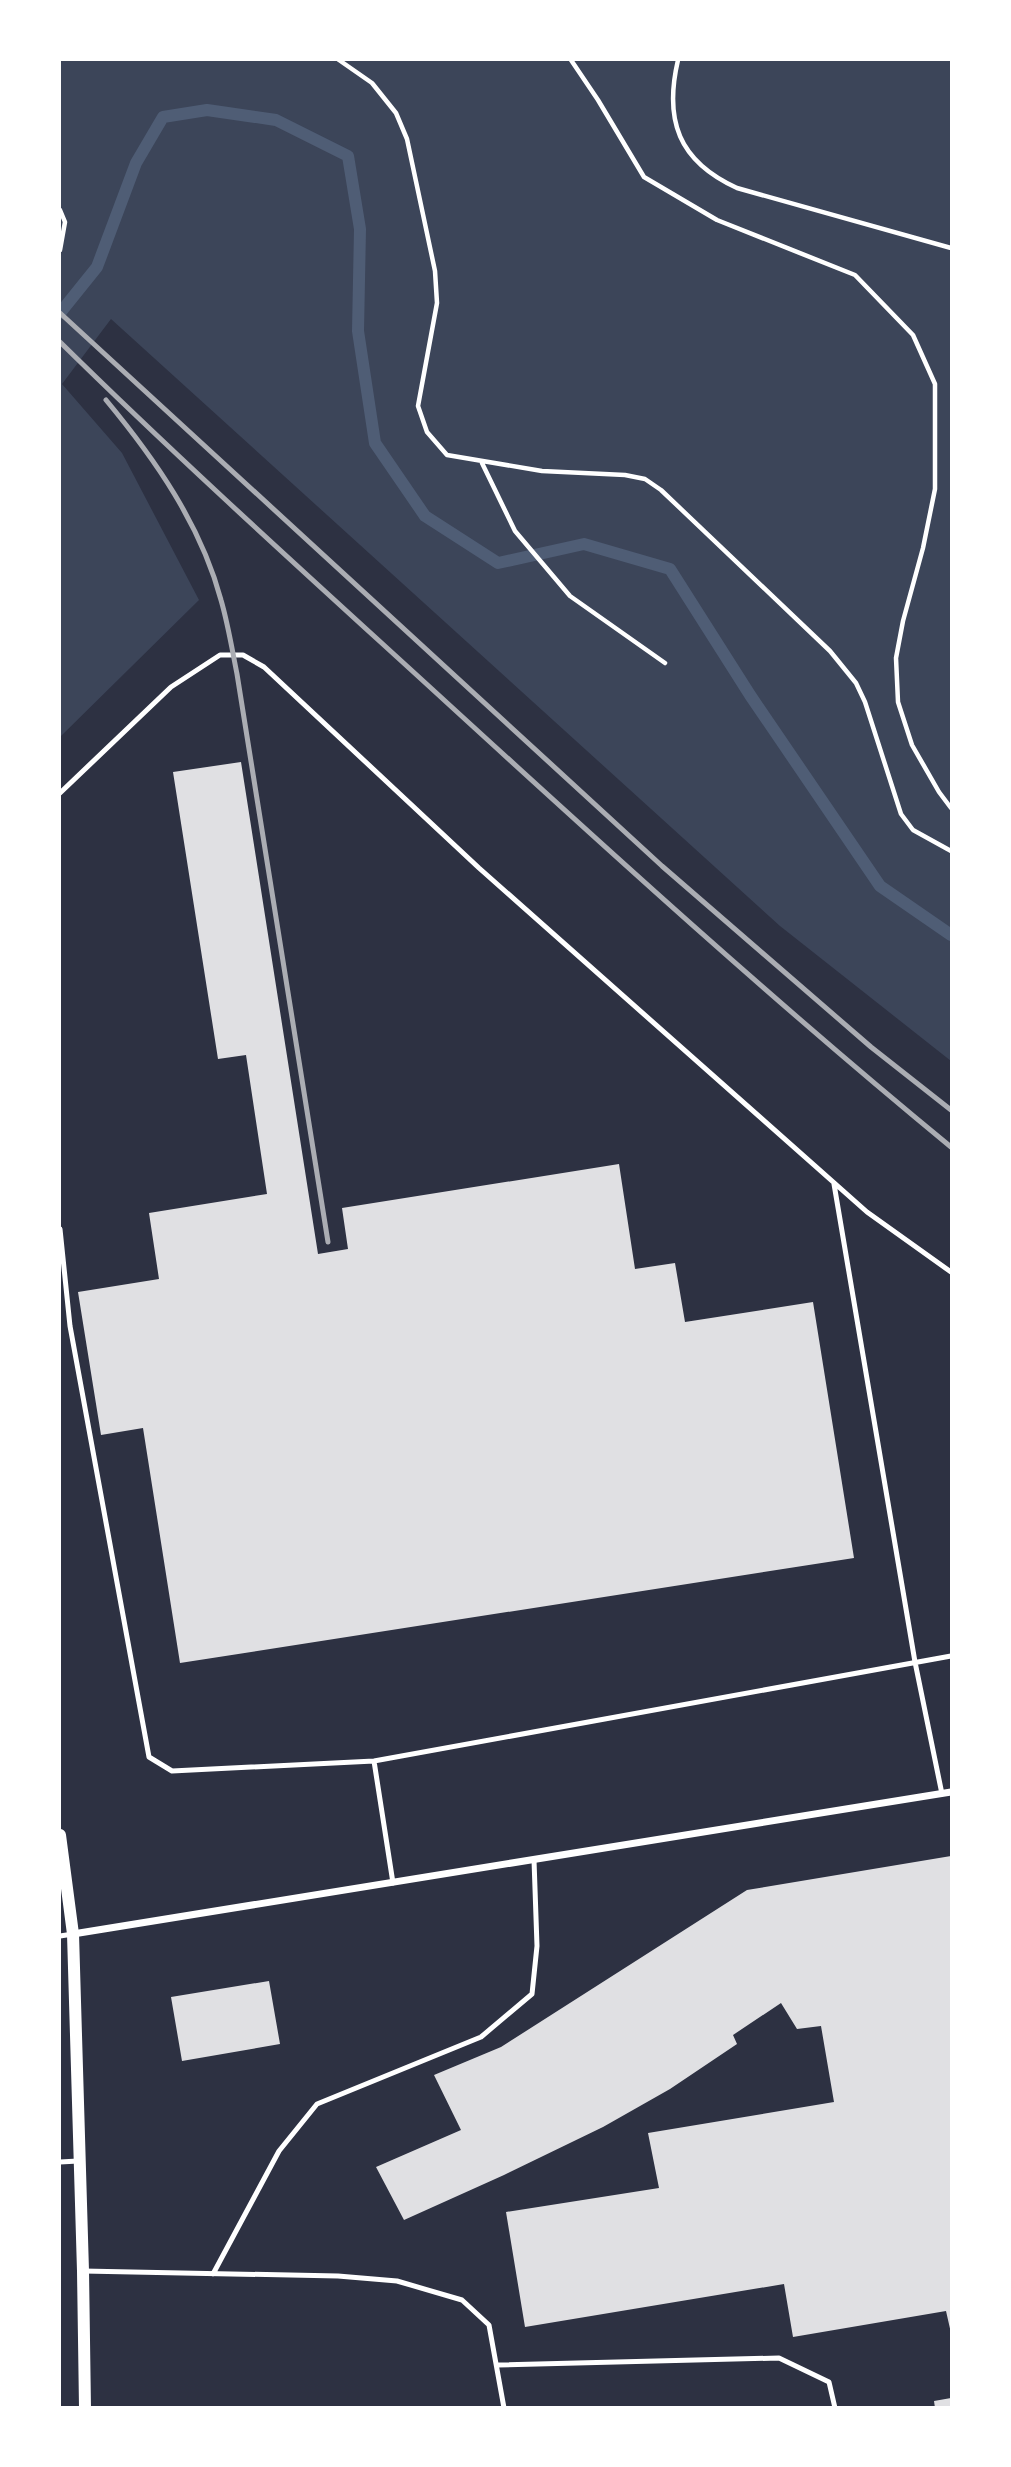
<svg xmlns="http://www.w3.org/2000/svg" width="1011" height="2467" font-family="'Exo 2',sans-serif">
<rect width="100%" height="100%" fill="#2d3142"/>
<path fill="#3c4559" d="M60,60H951V1061L780,926L111,319L62,384L122,453L199,600L60,737Z"/>
<g fill="none" stroke-linecap="round" stroke-linejoin="round">
<path stroke="#4f5d75" stroke-width="12" d="M60,313L97,267L136,163L163,117L207,110L276,120L348,156L360,229L358,331L375,443L425,516L498,563L584,544L670,569L750,695L880,886L951,935"/>
</g>
<path fill="#e0e0e3" d="M241,762L318,1254L348,1249L342,1208L619,1164L635,1269L675,1263L685,1322L813,1302L854,1558L180,1663L143,1428L101,1435L78,1292L159,1279L149,1213L267,1194L246,1055L218,1059L173,772Z
M951,1856V2333L946,2311L793,2337L784,2284L525,2327L506,2212L659,2188L648,2133L834,2102L821,2026L797,2029L781,2003L733,2035L737,2044L670,2089L603,2127L504,2175L404,2220L376,2167L461,2130L434,2075L501,2047L747,1890Z
M269,1981L280,2044L182,2061L171,1997Z
M951,2398V2408H935L934,2401Z"/>
<g fill="none" stroke-linecap="round" stroke-linejoin="round">
<path stroke="#fff" stroke-width="4.5" d="M339,60L372,83L396,113L407,139L435,271L437,303L418,406L427,432L447,455L542,471L625,475L645,479L661,490L830,651L856,683L865,702L901,814L913,830L951,851
M571,60L598,100L644,177L717,220L855,275L913,335L935,384V489L923,548L903,621L896,658L898,702L912,745L939,792L951,808
M678,60C664,120 678,161 737,188L951,248
M60,210L65,222L60,250
M482,463L515,531L570,596L665,663"/>
<path stroke="#fff" stroke-width="5" d="M60,793L171,687L220,655H243L264,667L479,868L867,1212L951,1272
M834,1184L915,1662L942,1794
M60,1229L70,1326L149,1757L172,1771L374,1761L951,1656
M374,1761L393,1883
M60,1936L73,1934
M60,2162L78,2161
M83,2271L338,2276L397,2281L462,2300L489,2325L504,2408
M213,2274L279,2151L317,2104L481,2037L532,1994L537,1946L534,1860
M498,2365L779,2358L829,2382L835,2408"/>
<path stroke="#fff" stroke-width="7" d="M73,1934L951,1792"/>
<path stroke="#fff" stroke-width="12" d="M60,1835L73,1934L83,2271L85,2408"/>
<path stroke="#abadb3" stroke-width="5" d="M60,313L662,866L871,1047L951,1110
M60,342C185,465 315,582 444,700C610,852 777,1004 951,1147
M106,400C155,459 201,525 221,600C228,624 232,649 237,674L328,1242"/>
</g>
<rect width="1011" height="2467" fill="none" stroke="#ffffff" stroke-width="122"/>
</svg>
